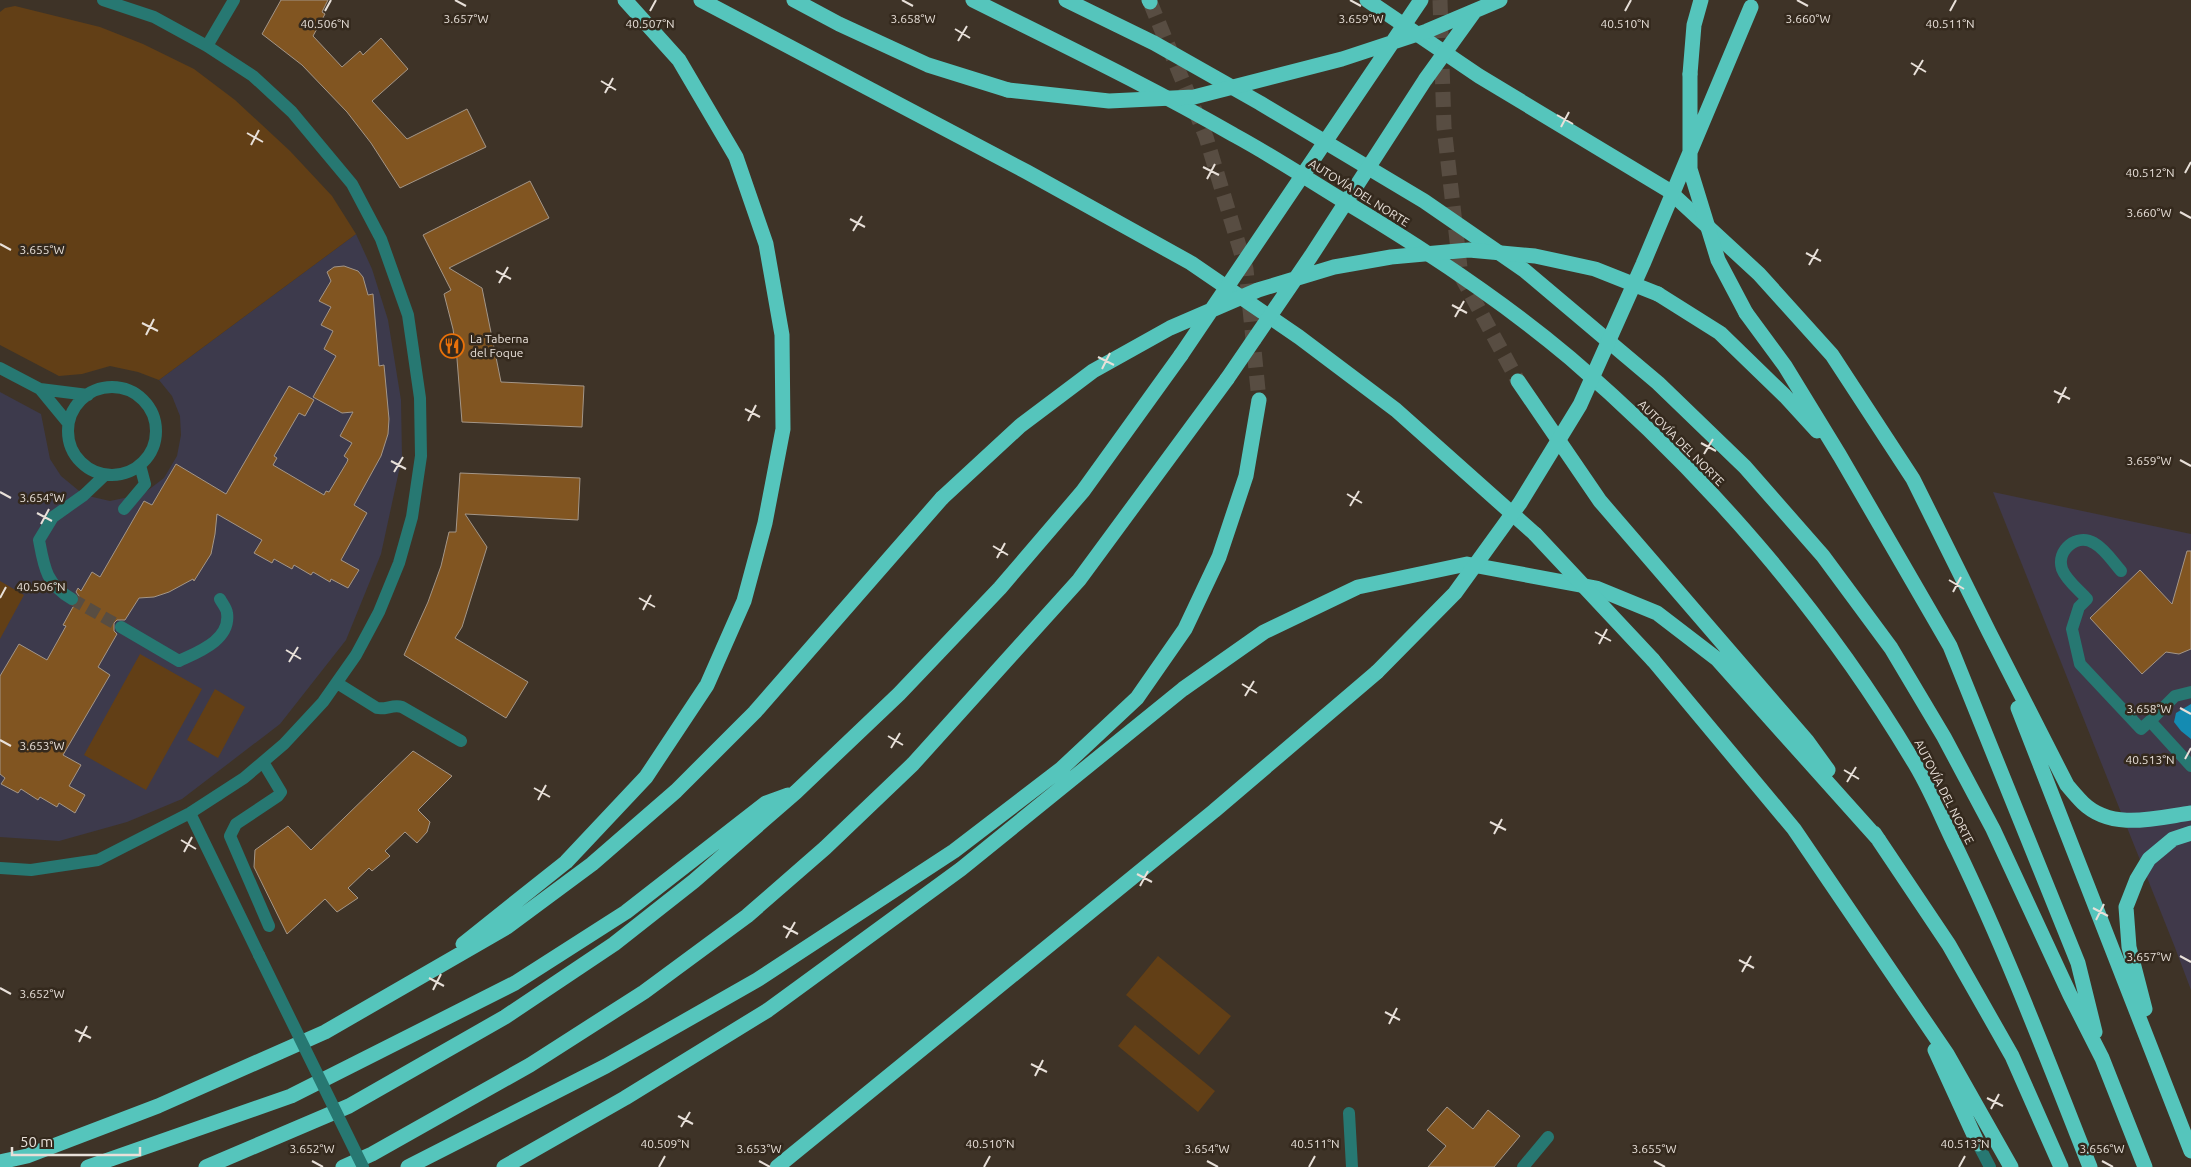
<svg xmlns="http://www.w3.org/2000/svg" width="2191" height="1167" font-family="Ubuntu,sans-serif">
<rect width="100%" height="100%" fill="#3e3327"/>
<path fill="#40394a" d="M1993,492L2191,534V990L2174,945Z"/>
<path fill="#3d3a4c" d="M356,234L372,269L388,320L401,400L402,457L381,554L346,640L280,724L182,799L127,822L59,841L0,837V392L41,414L50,459L61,476L84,495L110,501L143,494L164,478L177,456L181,435L180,416L172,396L159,380Z"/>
<path fill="#623f16" d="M15,6L100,27L143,44L194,69L235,100L290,151L332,196L356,234L159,380L138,372L110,366L82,374L59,376L0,345V12L5,8Z
M0,581L24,595L0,639Z
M140,654L202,689L146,790L84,755Z
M215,689L245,707L218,758L187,740Z
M1158,956L1231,1016L1199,1055L1126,995Z
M1135,1025L1215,1091L1198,1112L1118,1046Z"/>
<path fill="#148bb2" d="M2191,704V739L2181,731L2174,722L2176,713Z"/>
<path fill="#815521" stroke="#a49688" d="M281,0H328L322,12L325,14L313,36L342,67L360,51L363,55L381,38L408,69L372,101L407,139L467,109L486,147L400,188L371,143L347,112L302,65L262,34Z
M530,181L549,218L449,268L482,288L501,382L584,386L582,427L462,422L457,359L453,329L444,294L451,290L423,235Z
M344,266L358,271L363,277L368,295L373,294L379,366L384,365L389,419L388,434L381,456L354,505L367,513L341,560L359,570L348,588L331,579L330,582L313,572L311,575L294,565L292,569L274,559L272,563L254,553L262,540L217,514L215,534L211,554L194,581L193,579L169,592L154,597L139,598L125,620H117L114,623V631L117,634L98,667L110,675L63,755L81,765L69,786L85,795L75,813L59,803L57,807L40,797L38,800L21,789L18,793L1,784L5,778L0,774V676L19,644L47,660L66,626L63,625L73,607L79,603V596L76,592L78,588L81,591L92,572L100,577L144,501L152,505L176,464L226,494L289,386L314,400L305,416L299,413L274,456L277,458L273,465L324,495L326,491L329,492L347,462L348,459L344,456L352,443L340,436L353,412L342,413L313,397L336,356L324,349L333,331L321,325L331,307L319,301L331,281L327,272L334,267Z
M460,473L580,478L578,520L465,514L487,547L462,627L455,638L528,682L506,718L404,655L428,602L441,566L449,532H456Z
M2187,551H2191V649L2179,654L2166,652L2142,674L2090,618L2140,570L2172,604Z
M413,751L452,776L418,810L430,822L427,832L417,843L405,832L385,851L390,856L372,871L369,868L348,888L358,898L337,912L325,899L287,934L254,867L255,850L288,826L311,850Z
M1447,1107L1473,1129L1488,1110L1520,1136L1494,1167H1428L1446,1146L1427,1130Z"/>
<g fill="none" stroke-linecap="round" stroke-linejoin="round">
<path stroke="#584d42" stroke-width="12" stroke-dasharray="12 6" stroke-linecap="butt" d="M72,599L121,627"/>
<path stroke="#584d42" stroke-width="15" stroke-dasharray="15 8" stroke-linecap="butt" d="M1440,0L1444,127L1461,276L1518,381
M1150,2L1206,137L1246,269L1259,400"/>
<path stroke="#277872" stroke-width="12" d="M207,46L234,0
M0,368L40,389L68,423
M68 431a44 44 0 1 1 88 0a44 44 0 1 1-88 0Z
M40,389L88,395
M124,509L145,484L140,465
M2121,571C2113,562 2105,549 2094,543C2077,533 2056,550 2062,569C2066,580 2079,590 2087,599L2079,607L2072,629L2080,664L2141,729L2150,721L2191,766
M72,599C46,584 44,567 39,540L53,517L84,495L105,475
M121,627L179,661C198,652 231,640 227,613C227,609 222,603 220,599
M337,683L377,708C386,710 393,704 402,707L461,741
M2150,721L2175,696L2191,692
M263,762L281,792L278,796L236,824L230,836L269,926
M190,813L259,955
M0,868L31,870L98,860L190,813L244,778L284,744L323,702L356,655L379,612L399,563L412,517L421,456L420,398L408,315L381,239L352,184L292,112L253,76L207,46L154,17L103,0
M1349,1113L1352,1167
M1978,1144L1990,1167
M1523,1167L1548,1137"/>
<path stroke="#55c5bc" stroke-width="15" d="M701,0L1027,172L1191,263L1299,337L1396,410L1535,534
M794,0L839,24L928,65L1008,90
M973,0C1061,44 1149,86 1234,135C1271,155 1306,178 1342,200C1421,247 1500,299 1570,358C1703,472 1822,608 1912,759C1930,787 1942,819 1957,849C2007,953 2048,1061 2090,1167
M1066,0L1154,43L1260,103L1424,201L1524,270L1658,383L1745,467L1823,556L1891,648L1944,737L1993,829L2070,995L2102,1058L2145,1167
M1149,0L1150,2
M1367,0L1479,76L1668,190L1759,274L1832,355L1913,479L1989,632L2067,785C2072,791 2077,797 2083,803C2112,831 2156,818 2191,813
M1690,74L1694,25L1701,0
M1658,294L1720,333L1785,396L1817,431
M1746,313L1785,366L1840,456L1950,646L2078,963L2095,1032
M1518,381L1600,501L1807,741L1828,770
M1653,660L1794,829L1947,1054L2011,1167
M2018,708L2191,1151
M1874,833L1949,945L2012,1056L2061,1167
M463,944L566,862L646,777L707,685L744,601L765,523L783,429L782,335L766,244L736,157L679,60L625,0
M2145,1009L2129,947L2126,907L2137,879L2149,859L2173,839L2191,833
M1935,1050L1978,1144
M0,1162L27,1156L158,1106L325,1032L507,927L592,864L676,791L755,712L942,498
M88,1167L291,1096L515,983L626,912L766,803L788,795
M206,1167L349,1106L505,1017L614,944L694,881L796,792L899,694L1000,588L1083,491L1181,355
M343,1167L372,1154L530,1065L644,992L747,916L825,848L913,764L1079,580L1227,379
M408,1167L606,1066L757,980L954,851L1061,769L1137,698L1185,629L1219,557L1246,476L1259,400
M504,1167L625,1098L768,1010L961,869L1183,689L1264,632L1358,587L1467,564L1596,588L1657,613L1717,659L1879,840
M777,1167L1214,811L1377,672"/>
<path stroke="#277872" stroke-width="12" d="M259,955L363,1167"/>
<path stroke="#55c5bc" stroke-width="15" d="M1690,74V169L1718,260L1746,313
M1008,90L1109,101L1194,97L1342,59L1427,31L1500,0
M1181,355L1421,0
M1227,379L1311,256L1425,80L1474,12
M942,498L1020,426L1093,371L1170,328L1258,290L1334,267L1391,257L1469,250L1535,256L1595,269L1658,294
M1535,534L1653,660
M1377,672L1455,593L1520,503L1580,405L1643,264L1751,7"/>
</g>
<path fill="none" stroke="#e8e0d9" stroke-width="2" d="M455,0L466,6M902,0L913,6M1350,0L1361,6M1797,0L1808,6M325,11L331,0M650,11L656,0M1625,11L1631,0M1950,11L1956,0M955,29L970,38M958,41L967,26M1911,63L1926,72M1914,75L1923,60M601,81L616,90M605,93L613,78M1557,115L1573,124M1561,127L1569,112M247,133L263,142M251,145L259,130M1203,167L1219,175M2185,173L2191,162M1207,179L1215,164M2180,212L2191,218M850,219L865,227M853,231L862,216M0,244L11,250M1806,253L1821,261M1809,265L1818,249M496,271L511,279M499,283L508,267M1452,305L1467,313M1455,317L1464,301M142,323L158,331M146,335L154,319M1098,357L1114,365M1102,369L1110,353M2054,391L2070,399M2058,403L2066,387M745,409L760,417M748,421L756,405M1701,443L1716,451M1704,454L1713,439M2180,460L2191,466M391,461L406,469M394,472L403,457M0,492L11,498M1347,494L1362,503M1350,506L1359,491M37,513L52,521M41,524L49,509M993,546L1008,555M997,558L1005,543M1949,580L1964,589M1953,592L1961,577M0,598L6,587M639,598L655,607M643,610L651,595M1595,632L1611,641M1599,644L1607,629M286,650L301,659M289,662L298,647M1242,684L1257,693M1245,696L1254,681M2180,708L2191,714M888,736L903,745M0,740L11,746M891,748L900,733M2185,759L2191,748M1844,770L1859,779M1847,782L1856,767M534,788L550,797M538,800L546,785M1490,822L1506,830M1494,834L1502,819M181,840L196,849M184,852L192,837M1137,874L1152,882M1140,886L1148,871M2093,908L2108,916M2096,920L2104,904M783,926L798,934M786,938L795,922M2180,956L2191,962M1739,960L1754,968M1742,972L1751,956M429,978L444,986M0,988L11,994M433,990L441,974M1385,1012L1400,1020M1389,1024L1397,1008M75,1030L91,1038M79,1042L87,1026M1031,1064L1047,1072M1035,1076L1043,1060M1987,1098L2003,1106M1991,1109L1999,1094M678,1116L693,1124M681,1127L690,1112M312,1161L323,1167M759,1161L770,1167M1207,1161L1218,1167M1654,1161L1665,1167M2102,1161L2113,1167M659,1167L665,1156M984,1167L990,1156M1309,1167L1315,1156M1959,1167L1965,1156"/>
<defs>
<g id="restaurant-ring" transform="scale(1.25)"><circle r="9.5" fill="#34291d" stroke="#e8710a" stroke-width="1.5"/><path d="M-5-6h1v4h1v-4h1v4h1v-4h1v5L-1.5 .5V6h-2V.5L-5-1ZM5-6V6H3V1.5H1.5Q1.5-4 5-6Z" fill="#e8710a"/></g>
</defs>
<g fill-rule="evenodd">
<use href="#restaurant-ring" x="452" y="346"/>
</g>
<g text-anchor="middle" stroke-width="5" stroke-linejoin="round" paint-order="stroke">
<g font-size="12" fill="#e8e0d9" stroke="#34291d">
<text transform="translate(1359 193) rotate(32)" y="4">AUTOVÍA DEL NORTE</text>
<text transform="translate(1681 443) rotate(45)" y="4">AUTOVÍA DEL NORTE</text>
<text transform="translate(1944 792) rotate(63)" y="4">AUTOVÍA DEL NORTE</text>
</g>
<g font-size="12" fill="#e8e0d9" stroke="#34291d" text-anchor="start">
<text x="470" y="343">La Taberna<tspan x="470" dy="14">del Foque</tspan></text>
</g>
</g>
<g font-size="12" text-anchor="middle" fill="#e8e0d9" stroke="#34291d" stroke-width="5" stroke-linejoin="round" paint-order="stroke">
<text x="466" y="23">3.657°W</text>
<text x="913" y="23">3.658°W</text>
<text x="1361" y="23">3.659°W</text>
<text x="1808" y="23">3.660°W</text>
<text x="325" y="28">40.506°N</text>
<text x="650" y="28">40.507°N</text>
<text x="1625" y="28">40.510°N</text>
<text x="1950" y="28">40.511°N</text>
<text x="2150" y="177">40.512°N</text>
<text x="2149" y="217">3.660°W</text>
<text x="42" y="254">3.655°W</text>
<text x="2149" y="465">3.659°W</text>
<text x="42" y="502">3.654°W</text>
<text x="41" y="591">40.506°N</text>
<text x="2149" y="713">3.658°W</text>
<text x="42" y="750">3.653°W</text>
<text x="2150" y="764">40.513°N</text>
<text x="2149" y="961">3.657°W</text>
<text x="42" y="998">3.652°W</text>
<text x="665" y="1148">40.509°N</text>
<text x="990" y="1148">40.510°N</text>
<text x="1315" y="1148">40.511°N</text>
<text x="1965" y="1148">40.513°N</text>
<text x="312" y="1153">3.652°W</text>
<text x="759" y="1153">3.653°W</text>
<text x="1207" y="1153">3.654°W</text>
<text x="1654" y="1153">3.655°W</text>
<text x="2102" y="1153">3.656°W</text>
</g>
<path d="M12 1147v8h128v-8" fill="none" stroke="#e8e0d9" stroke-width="2.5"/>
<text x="20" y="1147" font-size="15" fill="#e8e0d9" stroke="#34291d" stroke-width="4" paint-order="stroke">50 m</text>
</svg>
